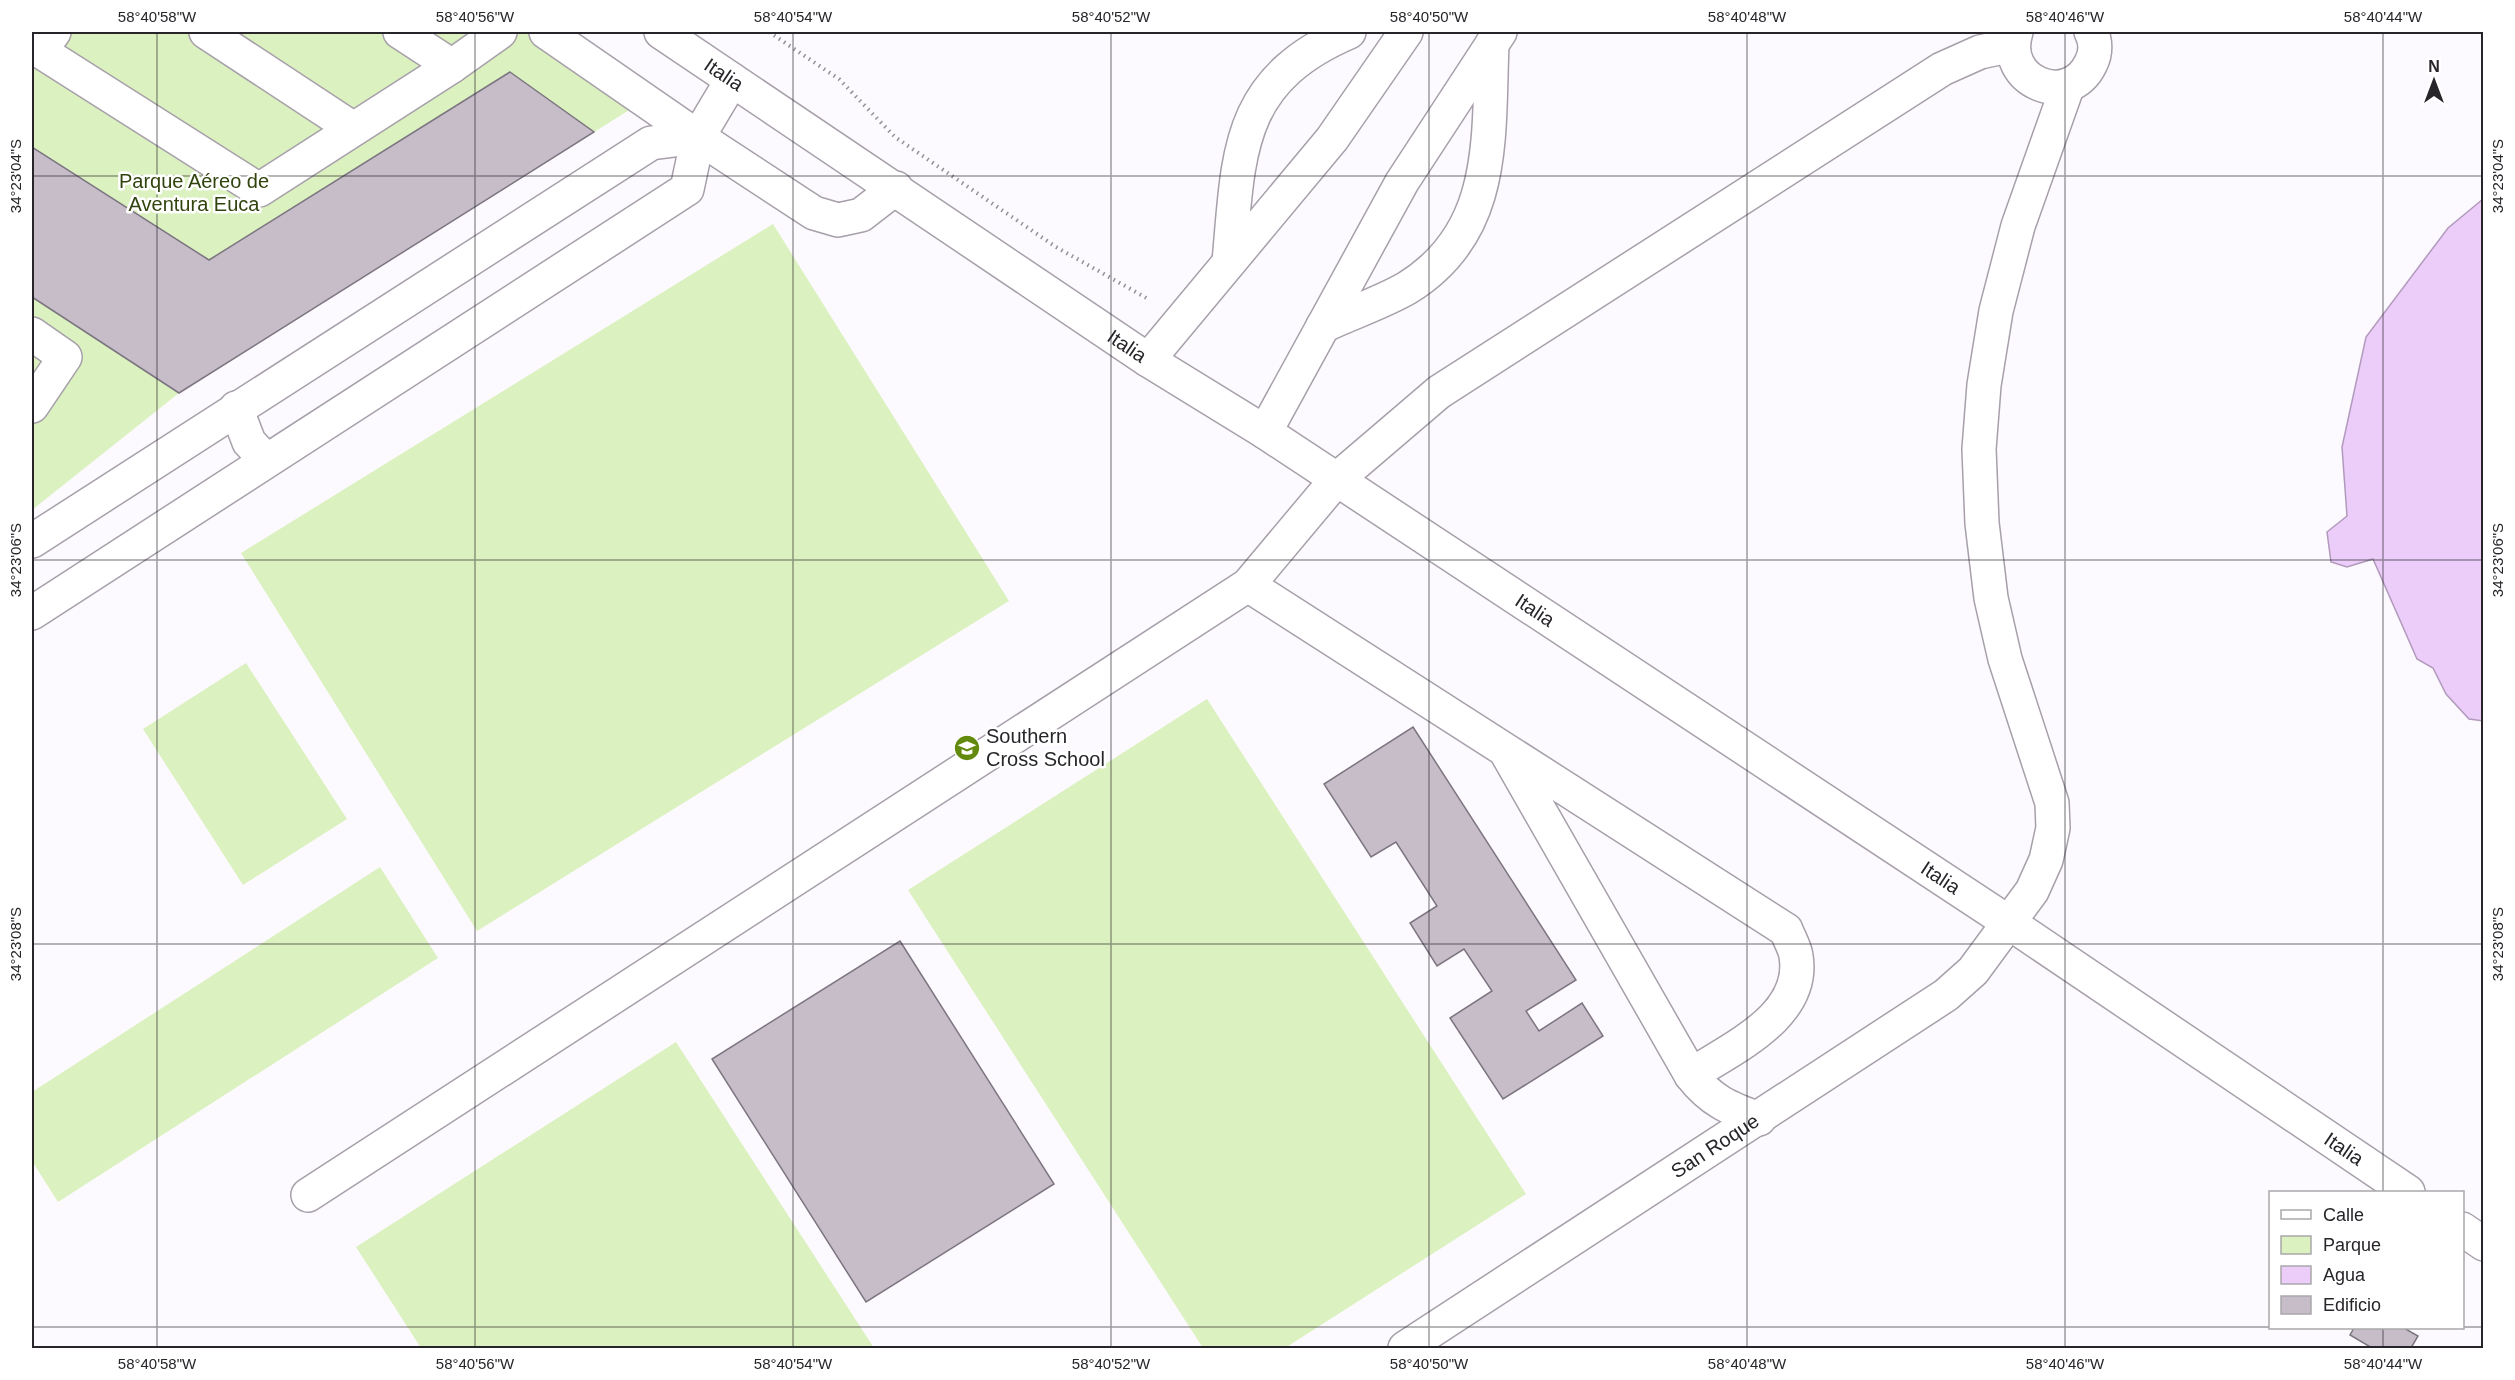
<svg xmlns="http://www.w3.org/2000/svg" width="2515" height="1380" font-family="Arial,sans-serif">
<rect width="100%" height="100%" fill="#fdfaff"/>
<path fill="#dbf1bf" d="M32,32H524L634,107L179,393L32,510Z
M773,224L1009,601L477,931L241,553Z
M246,663L347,819L243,885L143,729Z
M1207,699L1526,1194L1285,1348H1203L908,890Z
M380,867L438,958L58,1202L32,1161V1092Z
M676,1042L874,1348H421L356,1247Z"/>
<path fill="#ecccf9" stroke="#b19abb" stroke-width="1.5" d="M2483,199V721L2469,719L2446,694L2433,668L2417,659L2373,559L2347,567L2331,562L2327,532L2347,516L2342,447L2366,337L2448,228Z"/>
<path fill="#c6bdc9" stroke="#7c7580" stroke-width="1.5" d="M510,72L594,132L179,393L32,297V147L209,260Z
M1413,727L1576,980L1526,1011L1539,1031L1582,1003L1603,1036L1503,1099L1450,1018L1492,991L1464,949L1437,966L1410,923L1437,906L1396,842L1371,857L1324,784Z
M900,941L1054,1184L866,1302L712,1059Z
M2354,1328H2404L2418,1336L2411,1348H2372L2350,1335Z"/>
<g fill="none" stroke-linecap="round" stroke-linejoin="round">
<g stroke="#a79faa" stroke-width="36">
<g id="minor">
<path d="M54,32L40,51L259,190L452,66L500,32"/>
<path d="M206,32L352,128"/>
<path d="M400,32L452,66"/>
<path d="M546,32L698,137L814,213L838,220L861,215L896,188"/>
<path id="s1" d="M661,32L1148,360L1265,432L2008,922L2408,1192"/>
<path d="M2016,32C2000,82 2069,110 2091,63C2096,53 2096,41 2091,32"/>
<path d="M1229,262C1239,153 1235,81 1349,32"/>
<path d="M1323,326C1350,313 1381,303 1407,288C1498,232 1488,137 1492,44"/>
<path d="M32,334L65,357L32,406"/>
<path d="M1148,360L1332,139L1406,32"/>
<path d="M236,408L249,442L266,460"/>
<path d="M1265,432L1402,182L1500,32"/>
<path d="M32,541L651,143L698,137"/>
<path d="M1248,585L1786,930C1789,938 1795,948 1796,956C1806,1016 1732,1048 1691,1075L1505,750"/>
<path d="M32,613L687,189L698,137L732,80"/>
<path d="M1691,1075C1711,1101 1729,1108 1759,1119"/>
<path d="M308,1195L1248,585L1336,480L1439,392L1942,69L1980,52L2013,45"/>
<path d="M2462,1229L2484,1244"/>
<path id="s2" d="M1405,1348L1946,995L1973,971L2032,891L2046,860L2053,828L2052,803L2005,659L1991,598L1982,523L1979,449L1984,385L1996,311L2018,226L2068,85"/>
</g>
</g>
<path stroke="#949196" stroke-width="4" stroke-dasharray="1.5 4.5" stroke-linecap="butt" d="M769,32L839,79L895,137L1056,247L1150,300"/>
<use href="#minor" stroke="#fff" stroke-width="33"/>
</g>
<path fill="none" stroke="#28252a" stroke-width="1.5" stroke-opacity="0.45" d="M157,32V1348M475,32V1348M793,32V1348M1111,32V1348M1429,32V1348M1747,32V1348M2065,32V1348M2383,32V1192M32,176H2484M32,560H2484M32,944H2484M32,1327H2270M2462,1327H2484M2383,1328V1348"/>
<defs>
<g id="school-disc" transform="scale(1.35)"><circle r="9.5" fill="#64890f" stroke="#fff"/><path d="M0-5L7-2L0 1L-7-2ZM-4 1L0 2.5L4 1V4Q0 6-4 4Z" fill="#fff"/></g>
</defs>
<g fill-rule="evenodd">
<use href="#school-disc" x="967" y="748"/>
</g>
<g text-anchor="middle" stroke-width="5" stroke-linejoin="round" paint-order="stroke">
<g font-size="20" fill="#28252a" stroke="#fff">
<text dy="7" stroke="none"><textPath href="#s1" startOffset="76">Italia</textPath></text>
<text dy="7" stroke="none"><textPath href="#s1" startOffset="562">Italia</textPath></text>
<text dy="7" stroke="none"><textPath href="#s1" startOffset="1048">Italia</textPath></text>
<text dy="7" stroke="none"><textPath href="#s1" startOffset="1534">Italia</textPath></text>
<text dy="7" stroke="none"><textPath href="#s2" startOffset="370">San Roque</textPath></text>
<text dy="7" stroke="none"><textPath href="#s1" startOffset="2020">Italia</textPath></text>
</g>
<g font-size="20" fill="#31440e" stroke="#fff">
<text x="194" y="188">Parque Aéreo de<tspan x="194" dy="23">Aventura Euca</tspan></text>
</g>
<g font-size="20" fill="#28252a" stroke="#fff" text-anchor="start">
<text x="986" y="743">Southern<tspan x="986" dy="23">Cross School</tspan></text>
</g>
</g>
<rect width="2515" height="1380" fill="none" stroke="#ffffff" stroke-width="66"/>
<rect x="2269" y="1191" width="195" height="138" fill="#ffffff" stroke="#a9a8aa" stroke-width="1.5"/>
<rect x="2281" y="1210" width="30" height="9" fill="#ffffff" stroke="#a9a8aa" stroke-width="1.5"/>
<text x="2323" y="1221" font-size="18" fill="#28252a">Calle</text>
<rect x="2281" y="1236" width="30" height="18" fill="#dbf1bf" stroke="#a9a8aa" stroke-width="1.5"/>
<text x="2323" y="1251" font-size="18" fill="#28252a">Parque</text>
<rect x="2281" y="1266" width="30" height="18" fill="#ecccf9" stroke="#a9a8aa" stroke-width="1.5"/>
<text x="2323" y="1281" font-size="18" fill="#28252a">Agua</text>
<rect x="2281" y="1296" width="30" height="18" fill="#c6bdc9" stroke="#a9a8aa" stroke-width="1.5"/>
<text x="2323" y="1311" font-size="18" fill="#28252a">Edificio</text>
<g transform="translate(2434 81)" stroke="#ffffff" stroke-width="4.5" paint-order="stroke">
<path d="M0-4.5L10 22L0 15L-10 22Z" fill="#28252a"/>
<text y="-9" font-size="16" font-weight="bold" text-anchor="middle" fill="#28252a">N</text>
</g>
<rect x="33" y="33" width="2449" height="1314" fill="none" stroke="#28252a" stroke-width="2"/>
<g font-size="15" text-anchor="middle" fill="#28252a">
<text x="157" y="22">58°40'58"W</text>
<text x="475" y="22">58°40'56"W</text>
<text x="793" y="22">58°40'54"W</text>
<text x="1111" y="22">58°40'52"W</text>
<text x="1429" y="22">58°40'50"W</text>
<text x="1747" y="22">58°40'48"W</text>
<text x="2065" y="22">58°40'46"W</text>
<text x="2383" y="22">58°40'44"W</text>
<text transform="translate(16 176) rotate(-90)" y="5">34°23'04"S</text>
<text transform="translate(2498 176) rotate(-90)" y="5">34°23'04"S</text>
<text transform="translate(16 560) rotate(-90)" y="5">34°23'06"S</text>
<text transform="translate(2498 560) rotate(-90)" y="5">34°23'06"S</text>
<text transform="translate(16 944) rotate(-90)" y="5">34°23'08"S</text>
<text transform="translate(2498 944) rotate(-90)" y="5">34°23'08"S</text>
<text x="157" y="1369">58°40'58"W</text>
<text x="475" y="1369">58°40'56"W</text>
<text x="793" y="1369">58°40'54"W</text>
<text x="1111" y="1369">58°40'52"W</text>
<text x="1429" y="1369">58°40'50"W</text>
<text x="1747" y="1369">58°40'48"W</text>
<text x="2065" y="1369">58°40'46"W</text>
<text x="2383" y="1369">58°40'44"W</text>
</g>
</svg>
